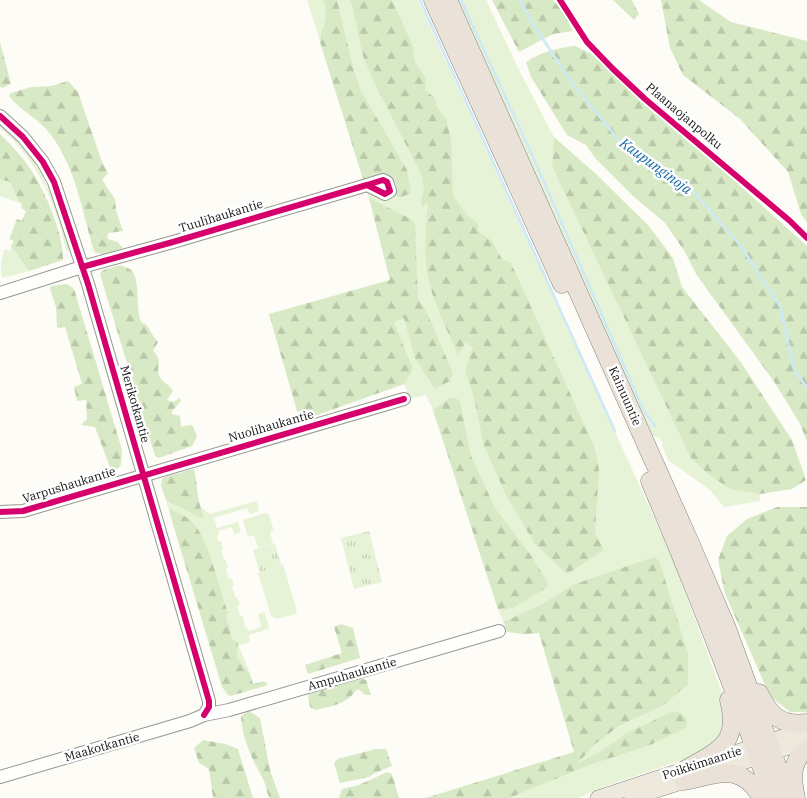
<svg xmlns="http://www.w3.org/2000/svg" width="807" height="798" font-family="'IBM Plex Serif',serif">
<defs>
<pattern id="forest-firs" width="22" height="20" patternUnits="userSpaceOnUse" patternTransform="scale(1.25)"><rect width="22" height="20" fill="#d8eac5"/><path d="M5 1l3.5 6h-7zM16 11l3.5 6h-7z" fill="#b8c8a8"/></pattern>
<pattern id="park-tufts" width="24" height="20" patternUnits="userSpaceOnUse" patternTransform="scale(1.25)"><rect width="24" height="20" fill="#e7f3d7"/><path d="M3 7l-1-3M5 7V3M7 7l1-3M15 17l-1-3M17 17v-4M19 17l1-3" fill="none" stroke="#c5cfb8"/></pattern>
</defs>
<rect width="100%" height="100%" fill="#fdfcf7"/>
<path fill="#e7f3d7" d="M307,0H418L673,559L728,709V731L704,753L606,786L578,798H426L574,752L539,633L524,634L507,632L498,609L433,410L426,395L410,399L404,384L300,421L269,314L390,280L369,198Z
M453,0H486L521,74L554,137L552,166L730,489L760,494V501L724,507L710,490L668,460L662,446L663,443L659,438L653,436L646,424Z
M0,124C42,156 55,204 71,251L69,252L66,250C56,204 37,159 0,128Z
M0,179L10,182L19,201L22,204L0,196Z
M11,246L29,271L2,278C0,268 1,258 5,249L10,251Z
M166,500L171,503L204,515L199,506L210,514L257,501L259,511L250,514L247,508L214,518L217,528L238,522L241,532L234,535L232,527L218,531L219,535L217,536L218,541H221L223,549L221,550L224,560H226L228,568L226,569L229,579L232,578L234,586L232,587L235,597H237L240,605L237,606L240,616L243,615L245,628L247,627L249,631L261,627L258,614L264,612L269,627V629L249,635L250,642L239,646L250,674L237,658L238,642L232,639L230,627L226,619L228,612L207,550L195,525L170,510L169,511Z
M265,513L269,515L274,531L270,532L273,544L258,548L254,535L248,537L243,520Z
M283,564L297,611L295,614L277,619L271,616L258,573L260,572V574L282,567L281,565Z"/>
<path fill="url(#forest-firs)" d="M322,0H337L354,71L361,91L407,170L411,193L402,197H397L396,183L390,175L381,173L363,179L320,42L321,33L326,20L325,3Z
M350,0H392L413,46L414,60L426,79L425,90L436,99V105L447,121L451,141L453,195L466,214L478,223V231L492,241L502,259L511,263L594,446L599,469L595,534L604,550L567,574L535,544L507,497L484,446L473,394L465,371L473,347L466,342L458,355C447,328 431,300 427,272C424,252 426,223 428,203L422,207L421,201L424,188L422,176L374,82L363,56L352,5Z
M492,0H553L563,12L573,31L553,34L519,52Z
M613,0H632L639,14L634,20Z
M661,0H699L731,22L807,41V223L801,214L788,172L740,119L683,75L670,48Z
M0,42L11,84L2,88L0,87Z
M575,46L590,53L619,79L641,102L736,182L807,246V441L800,424L775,383L696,274L685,252L665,223L633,196L595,158L586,145L567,135L531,77L526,62C542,52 556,48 575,46Z
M68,81L78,92L102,162L108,173L102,180L115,199L116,210L123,231L109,233L107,236L108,239L118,242L123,248C114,251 101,258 94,251C82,211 75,162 46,129C35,117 19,109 9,96L11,93L31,87L51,86Z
M0,134C12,146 24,158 33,173C46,194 64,235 63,260L29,271L11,246L14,241L9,239L17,219L22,221L26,211L21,208L22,204L19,201L10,182L0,179Z
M554,137L596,174L648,225L673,258L682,287L740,361L792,440L806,480L792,489L760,494L730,489L708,474L691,458L552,166Z
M369,198L409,218L415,224L418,298L427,313L453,373L450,381L435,389L415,358L404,318L394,322L413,369L404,384L300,421L269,314L390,280Z
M121,265C124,267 129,268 131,270C141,279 135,308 141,321C144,326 143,321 147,326C151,331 153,337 158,342L153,351C165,362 154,365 160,377C163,383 170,385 173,391L167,400L173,402L180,398L181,401L172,411V414L180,416L181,427L190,425L193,426L197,437L192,446L159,458L155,456L100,274L103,270Z
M67,284L73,288L75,292L122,450L121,465L115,471L111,470L95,427L81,425L87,419L86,400L77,401L74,387L82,384L65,327L57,328L56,307L50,289L51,286Z
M449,398H456L460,401L471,456L495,508L532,557L547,581L548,587L513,608L498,609L433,410Z
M194,469C198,485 196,500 204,516L201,518L166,500L161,486L162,479L165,477Z
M777,507H807V712H790L770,696L725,594L718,560L727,536L747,519Z
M170,509C179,513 187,516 194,524C209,541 219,589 228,612L226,619L230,627L232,639L238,642L237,658L250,674L253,684L264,681L268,685L231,696L228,695L222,687L169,511Z
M654,557L659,560L688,654V684L664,705L619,726L595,744L577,764L601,751L625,734L673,711L681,713L687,720L686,728L650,745L592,764L509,798H426L574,752L539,633L524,634L507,632L504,622L540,605L575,584Z
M341,624L353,628L360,658L308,674L305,665L342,653L334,627Z
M360,678L366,680L371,695H365L360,690H356C347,704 332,706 316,710L310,707L308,696L310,692Z
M249,711L260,718L270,770L280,798H269C267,792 266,785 263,779C252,759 242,739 241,716Z
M203,740L225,744L238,749L253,798H213L209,769L199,763L194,748Z
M376,749H386L392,766L375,773L369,777L340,783L334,763L338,759Z
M387,772L392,774L399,798H339L342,789L359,785Z"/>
<path fill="url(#park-tufts)" d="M369,531L382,582L354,589L341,538Z
M275,544L282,568L260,574L253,550Z"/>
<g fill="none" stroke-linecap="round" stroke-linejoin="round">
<path stroke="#cde8f7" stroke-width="2.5" d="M420,0L615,431
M461,0L533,157L643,409L655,426
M520,0L533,24L572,83L622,144L648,157L691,189L740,245L780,306L794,369L807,388"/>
<g stroke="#979795" stroke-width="14">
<path id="minor" d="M0,116L23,137L43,162L54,182L88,284L209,701V707L204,715
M0,293L82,267L173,242L367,185L385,194L390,191L387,182L383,180L367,185
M0,512L23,511L404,399
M0,777L190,721L204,715L229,710L499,631"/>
</g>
<g stroke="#858482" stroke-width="16">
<path id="major" d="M598,798L807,729
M632,798L807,741"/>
</g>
<g stroke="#858482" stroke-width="19">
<path id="highway" d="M433,0L562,284
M448,0L691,545L726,626L789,798
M650,481C694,585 736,691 772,798
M759,693C770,716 781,726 807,723
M686,769C719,750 740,744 729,700
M684,781C720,774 740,762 762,798
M796,798C792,780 790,761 807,749"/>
</g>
<use href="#minor" stroke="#fffffe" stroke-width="12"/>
<use href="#major" stroke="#ede9dc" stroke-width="15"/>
<use href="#highway" stroke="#eae1d8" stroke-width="18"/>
<g stroke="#fff" stroke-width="9">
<path id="cycleway" d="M560,0L587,42L613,69L645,99L790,221L807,238
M0,116L23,137L43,162L54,182L88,284L209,701V707L204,715
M82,267L173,242L367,185L385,194L390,191L387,182L383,180L367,185
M0,512L23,511L404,399"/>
</g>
<use href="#cycleway" stroke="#d6006c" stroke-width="6"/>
</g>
<g text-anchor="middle" stroke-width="5" stroke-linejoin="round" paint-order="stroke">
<g font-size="12" fill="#111" stroke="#fff">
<text transform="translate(684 116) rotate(40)" y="4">Plaanaojanpolku</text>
<text transform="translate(221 216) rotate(-17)" y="4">Tuulihaukantie</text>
<text transform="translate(625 396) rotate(66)" y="4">Kainuuntie</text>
<text transform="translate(135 404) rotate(74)" y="4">Merikotkantie</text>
<text transform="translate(271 426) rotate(-16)" y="4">Nuolihaukantie</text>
<text transform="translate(69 485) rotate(-17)" y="4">Varpushaukantie</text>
<text transform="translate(352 674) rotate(-16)" y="4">Ampuhaukantie</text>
<text transform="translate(102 747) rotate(-16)" y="4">Maakotkantie</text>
<text transform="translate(702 763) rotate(-18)" y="4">Poikkimaantie</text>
</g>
<g font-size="14" font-style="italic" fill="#1768a6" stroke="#fff">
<text transform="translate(656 166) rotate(36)" y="5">Kaupunginoja</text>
</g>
</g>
</svg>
